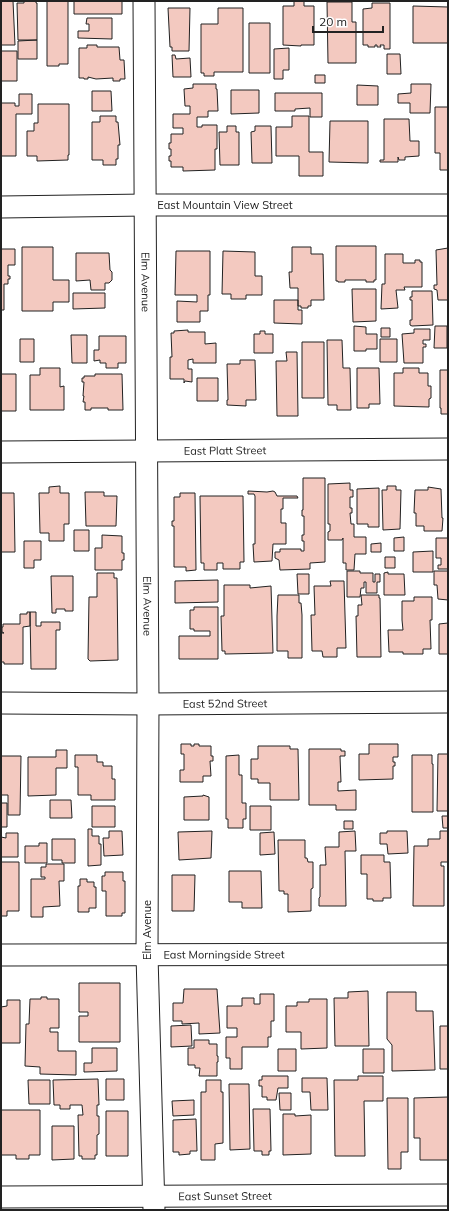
<svg xmlns="http://www.w3.org/2000/svg" width="449" height="1211" font-family="Mulish,sans-serif">
<rect width="100%" height="100%" fill="#fff"/>
<path fill="#f3c9c0" stroke="#222" d="M1,1H13L15,45H1Z
M24,1H36V3H37V40H18L17,3H24Z
M47,1H68V64H59V66H47Z
M74,1H122V14H74Z
M294,1H304V6H314V45H301V46L283,45V6H294Z
M327,2H352V22H356V63H328Z
M372,3H390V49H384V45H380L381,47H377V45H375V47H368V45H363V9L372,8Z
M413,6L448,7V43H413Z
M168,8H190L189,51H172V47H170Z
M218,8H243V72H214V76H204V73H201V24H218Z
M87,18H112V39L78,38V31H89V24H86Z
M249,23H270V73H249Z
M37,40V59H18V41Z
M87,45H97V47H119L120,60H124L125,79H120V81H113V78L96,79L88,77V79H84V78H79V48H87Z
M289,48V70H283V79H274V49Z
M1,51H17V81H1Z
M387,54H400L401,74H387Z
M172,55H175L176,59L190,58L191,77H173Z
M315,75H325V83H315Z
M193,84H216V89H217L218,111H208V117H197V127H202V125H217V149H215V170L183,171V167H171V161H169V156H171V149H169V143H171V134H183V128H173V114H190V106H185L184,89L193,88Z
M411,84H431L430,113H410V103H398V94L411,93Z
M357,85L378,86V105H357Z
M231,90H259V113L231,114Z
M92,91H111L112,111H92Z
M275,93H322V117H310V108L295,109V111H275Z
M19,94H32V114H16V156H1V103H15V106H19Z
M38,104H69V155H68V160L37,161V156H27V131H34V123H38Z
M435,107H448V170H440V153H435Z
M100,116H116V122H118L120,145H118V159H116V165H103V160H92V122H100Z
M292,116H309V152H323V176H299V156H276V127H292Z
M384,119H409L410,141H419V156L405,157V160H399L398,157V162H380V160H384Z
M330,121H368V163L329,162Z
M227,126H236V132H239V165H220L219,132H227Z
M255,126H271L272,163H252L251,132L255,131Z
M336,246H376V280H374V282H366V280H345V282H338V281H336Z
M22,247H53V280H69V302H53V311H22Z
M292,247H311V254H323L324,300H311V306H308V308H301V306H298V288H290L289,272H292Z
M448,248V300H438L437,290L434,289V285H437L436,250Z
M1,249H15V265H8V276H10V279H8V284H4V310H1Z
M176,251H210V295H208V311H200V322H177V301L197,302V295H175Z
M223,251L255,252V276H262V295H246V299H231V294H222Z
M76,253H109L110,270L112,272V280L109,283H105V290H91L90,280L76,281Z
M385,254H403V263H415V260H420V262H422V287H404L405,290H396L398,308L381,309L382,284H385Z
M352,289H376V321L353,322Z
M412,291H432L433,325L412,326L410,325V320H412V300H410V297H412Z
M73,293H105V308L73,309Z
M274,300H298V310H302V324L274,323Z
M354,326L366,327V334H377V349H366V351H354Z
M435,326H447V348H434Z
M381,328H390V337H381Z
M414,329H430V340H423V344H426V347H423V363H404L402,334L414,333Z
M188,330V332H205V344L216,343V363H193V359L188,360V369H192V382L185,381L184,383V379H170V357H172L171,333H174V331Z
M260,331H265V334H273V353H254V334H260Z
M71,335H87V363H72Z
M99,336H126V363H118V368H106V363H100V360L94,361V350H99Z
M20,339H34V362H20Z
M380,339H397V362H380Z
M327,340H342L343,368H350L351,410H337V405H328Z
M302,342H324V398H302Z
M286,352H297L298,416H277L276,361H287Z
M240,360H255L256,400H246V406L227,405V400H228L227,364H240Z
M40,368H60V387L64,386V410H30V375H40Z
M357,368H379L380,404H369V408H357Z
M403,368H419V373H428V386H431V398L429,399V407L394,406V373H403Z
M440,370H448V414H441V408H440Z
M1,374H16V411H1Z
M95,374H122L123,410H108V408H91V410H85V402H83L84,396H83L84,382H82V378H84V376H95Z
M197,378H218V401H197Z
M303,478H325V562L310,563V569L280,570L279,560L275,558V552H280V549H301V551H304V541H302V535H304V516H302V510H303Z
M350,483V490H353V497H350V508H352V513H350L351,524H354V537H366V554H355L354,570H346V563H343V538L342,540H328V532L330,531V524H328V484Z
M60,486V493H69V524H64V541H49V533H40L39,493H49V487Z
M387,486H396V490H401L400,529L383,530L382,490H387Z
M428,487L441,489L442,518H443L442,531H424V526H416V513H414L415,490H428Z
M379,488V527H368V524H357V489Z
M248,491L267,492L273,491L275,492L277,496H297L298,498H283V509H281V523H286V544H273L272,561L254,562L253,544H255V496L254,494H248Z
M85,492H104V496H117L116,526H86Z
M1,493H14L15,552H1Z
M180,493H195L196,570L186,571V567H174V526H172V521H174V497H180Z
M200,496H243L244,562H240V569H223V563H217V570H204V563H201Z
M74,530H89V551H74Z
M102,535L122,536V553H124V560H122V570H95V548H102Z
M404,537V551H394V538Z
M436,538H448V569H438V565H441V558H436Z
M24,541H41V560H34V568H24Z
M381,543V552H371V544Z
M433,551V572H413V552Z
M385,557H395V568H385Z
M347,571H360V573H373V582H375V574H380V582H377V593H366V582H364V588H361L360,597H347Z
M434,571H448V600L438,599L437,585H434Z
M388,572V574H404L405,595H384V573Z
M97,573H114V578H117L118,660L90,661L88,659L89,597H97Z
M297,574H309V594H298Z
M51,576H73V611H65V609H56V613H52Z
M218,580V602L175,603V581Z
M330,581H344L346,648H337V657H323L322,651H312L311,615H315L314,586H331Z
M224,585H250V588L271,586L273,653L225,654V651H222L221,616H224Z
M278,595H299V603H301L302,615V658H288V651H277V616Z
M361,595H379V598H380L381,657H357L356,616H358V605H362Z
M414,597H432V620H430L431,649H423V654H403V652H389L388,630H403L402,620V601H414Z
M194,607H218V659H179V636H210V631H194V629H190V610H194Z
M27,612H30V626L23,627V664H4V662H1V633H4L2,632V627H3V624H20V614H27Z
M30,612H36V626H41V622H60V630H56V669H31Z
M448,623V654H439V624Z
M181,744H191V746H194V744H199V746H211V756H213V761H210L211,776H203V782H180V770H184V754H181Z
M369,744H398V757H393V762H395V766H393V779L359,780V754H369Z
M258,746H290V749H298L299,800H270V783H258V779H251V759H258Z
M309,749H341V751H345V756H340L341,782H338V791L356,790V810H336V805H309Z
M56,750H67V768H56V795L28,796V757H56Z
M438,754H448V811H437Z
M75,755H97V762H103V766H112V779H115V800H91V795H78V767H75Z
M239,755V775H242V803H246V819H243V828H228V819H226V756Z
M412,755H432V764H433V812H412Z
M1,756H21L20,815H8V795H1Z
M203,795L209,797V820H184V797L203,796Z
M50,800H71L72,818H50Z
M1,803H7V827H1V830Z
M92,806H115V827H92Z
M250,806H271V830H250Z
M442,816H448V828H443Z
M344,821H353V829H344Z
M88,829H92V836H99V844H101V865L88,866Z
M109,831H122L123,855L104,856L103,838H109Z
M212,831L211,858L179,860L178,832Z
M355,831L356,851H345L346,906H319V898L320,897V865H326L325,847H339V832Z
M387,831H407L408,853L388,854L387,844H380V833H387Z
M440,831H448V862H441V866H444V906H413L414,846H428V839H440Z
M274,832L275,854L260,855V833Z
M6,833H18V857H1V837L6,838Z
M52,839H75V863H62V860H52Z
M278,840H305V858H307L308,862H313V888L311,889V911L288,912V894H284V891H279Z
M39,843H47V863H25V846H39Z
M361,855H384V862H390L391,898H383V901H373V899H367V874H361Z
M1,862H19V911H7V916H1Z
M46,864H64V881H59L60,906L43,907V917H31V879H45V877H41V867H46Z
M229,871H261L262,908H242V902H229Z
M105,872H123V881H125V913H122V916H106V891H102V876H105Z
M172,875H195L194,911H172Z
M80,879H87V882H94V887H96V908H89V912H78V886H80Z
M79,983H120V1042H79V1016H88V1012H79Z
M184,989H217L220,1033L199,1034V1023L182,1024V1021H173V1003H183Z
M368,991L369,1046H335L334,998H348V992Z
M387,992H416V1011H433L435,1070L392,1071V1045L387,1039Z
M260,994H274V1021H271V1037H268V1047H242V1069H230V1058H226V1037H237V1028H227V1006H242V998H254V1004H260Z
M41,997H47V999H59V1028H50V1032H58V1051H76V1075L40,1074V1067L25,1066L26,1024H29L30,999H41Z
M309,999H327V1048L301,1049V1032H286V1006H297V1002H309Z
M7,1000H20V1043H1V1007L7,1006Z
M191,1025L192,1046L171,1047V1026Z
M440,1026H448V1069H440Z
M194,1040H209V1044H217V1056H218V1062H217V1076H199L200,1068H195V1065H188V1048H194Z
M92,1048H117V1071L84,1072V1063H92Z
M278,1049H296V1071H278Z
M363,1049H384V1073H363Z
M262,1076H288V1088H278L276,1100H267V1097H262V1086H259V1080H262Z
M358,1076H383V1101H364L365,1156H335L334,1080H358Z
M302,1078H327L328,1110H311L310,1092H302Z
M98,1079L99,1105H97V1116H99V1134L97,1135V1155H95V1159H82V1156H79L78,1115H83L82,1105H70V1109H60V1105H54L53,1080Z
M106,1079H124V1100H106Z
M28,1080H50V1104H29Z
M206,1080H221V1092H223V1143L215,1144V1160H201V1092H206Z
M229,1084H249L250,1149L230,1150Z
M279,1093H291V1110H280Z
M448,1097V1160H420V1138H414V1098Z
M387,1098H408V1152H401V1169H388Z
M194,1100V1115L173,1116L172,1101Z
M253,1109H270L271,1151H269V1155H262V1151H254Z
M1,1110H40V1155H29V1159H16V1155H1Z
M106,1111H128V1156H106Z
M283,1114H295V1116L311,1115V1154L283,1155Z
M196,1119L197,1151H190V1154L179,1155V1152H173V1120Z
M52,1126H74V1159L52,1160Z"/>
<g fill="none" stroke-linecap="round" stroke-linejoin="round">
<g stroke="#222" stroke-width="23">
<g id="minor">
<path id="s1" d="M144,1L148,704L147,955L154,1210"/>
<path id="s2" d="M1,207L146,205H448"/>
<path id="s3" d="M1,452L448,449"/>
<path id="s4" d="M1,703L148,704L448,702"/>
<path id="s5" d="M1,955L448,954"/>
<path id="s6" d="M1,1197L448,1195"/>
</g>
</g>
<use href="#minor" stroke="#fff" stroke-width="21"/>
</g>
<g text-anchor="middle" stroke-width="3" stroke-linejoin="round" paint-order="stroke">
<g font-size="11" fill="#222" stroke="#fff">
<text dy="4" stroke="none"><textPath href="#s2" startOffset="224">East Mountain View Street</textPath></text>
<text dy="4" stroke="none"><textPath href="#s1" startOffset="281">Elm Avenue</textPath></text>
<text dy="4" stroke="none"><textPath href="#s3" startOffset="224">East Platt Street</textPath></text>
<text dy="4" stroke="none"><textPath href="#s1" startOffset="605">Elm Avenue</textPath></text>
<text dy="4" stroke="none"><textPath href="#s4" startOffset="224">East 52nd Street</textPath></text>
<text transform="translate(147 930) rotate(-90)" y="4">Elm Avenue</text>
<text dy="4" stroke="none"><textPath href="#s5" startOffset="223">East Morningside Street</textPath></text>
<text dy="4" stroke="none"><textPath href="#s6" startOffset="224">East Sunset Street</textPath></text>
</g>
</g>
<rect width="449" height="1211" fill="none" stroke="#222222" stroke-width="4"/>
<path d="M313 26v6h70v-6" fill="none" stroke="#222222" stroke-width="2"/>
<text x="319" y="26" font-size="12" fill="#222222" stroke="#ffffff" stroke-width="3" paint-order="stroke">20 m</text>
</svg>
